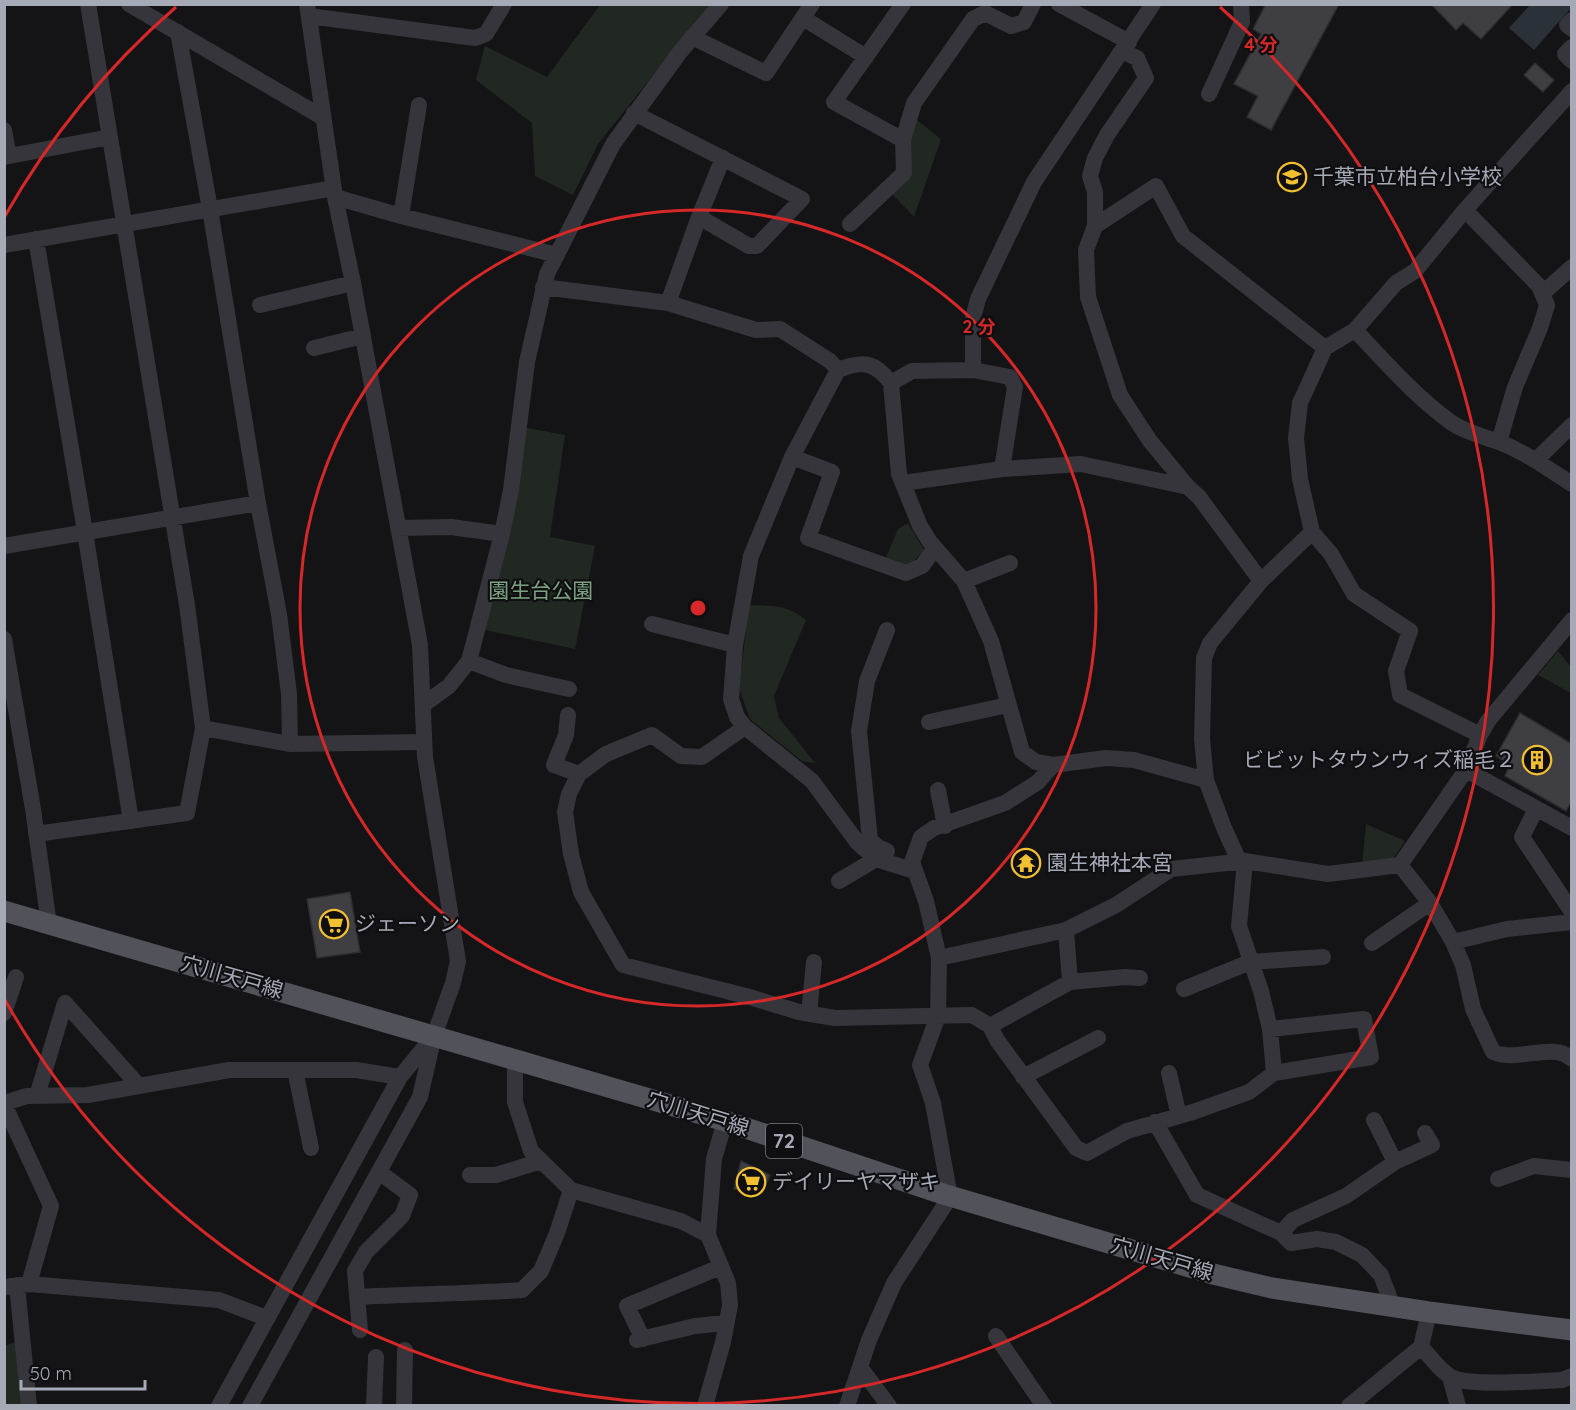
<svg xmlns="http://www.w3.org/2000/svg" width="1576" height="1410" font-family="Quicksand,'Noto Sans JP',sans-serif">
<rect width="100%" height="100%" fill="#141416"/>
<path fill="#202821" d="M600,5H711L695,23L598,144L573,195L535,176L532,123L476,80L485,46L547,77Z
M917,120L941,139L914,217L892,194Z
M522,427L565,435L550,537L595,546L575,649L485,630Z
M908,523L924,550L913,562L902,566L885,560L898,529Z
M749,605C773,606 787,604 806,620L774,696L779,718L815,763L802,761L750,719L739,688Z
M1558,651L1571,667V693L1538,675Z
M1366,824L1405,841L1390,864L1362,866Z
M16,1342L26,1405H5L4,1346Z"/>
<path fill="#2a3139" d="M1530,5H1571V8L1534,50L1509,28Z"/>
<path fill="#3e3e43" stroke="#2e2e32" stroke-width="1.5" d="M1266,4H1339L1271,130L1247,117L1258,96L1234,84L1261,34L1253,29Z
M1431,4H1513L1481,39L1463,23L1456,30Z
M1535,63L1554,80L1543,92L1524,75Z
M1520,713L1572,744V800L1566,811L1505,776L1510,764L1496,756Z
M350,892L360,952L317,958L307,899Z
M741,1161L770,1175L762,1193L734,1189Z"/>
<g fill="none" stroke-linecap="round" stroke-linejoin="round">
<path stroke="#35353b" stroke-width="16" d="M129,4L322,117
M1059,4L1129,42
M309,16L475,38L486,34L504,4
M803,18L866,57
M1572,20L1567,25L1572,29
M178,32L210,209L258,503L279,614L289,694L290,744
M692,37L766,73L812,4
M1572,47L1565,54L1572,61
M1122,51L1137,58L1146,78L1107,135L1095,158L1090,176L1095,192V226L1086,250L1088,297L1120,395L1150,441L1188,487
M1209,94L1242,22L1241,4
M634,113L802,199L757,246H749L699,217L723,158
M4,130L9,156
M903,140L914,103L973,19L985,13L1011,26L1024,22L1033,4
M4,157L110,137
M335,197L401,216L557,255
M1465,210L1539,286L1547,305L1540,328L1515,387L1499,442
M401,216L419,105
M850,224L904,173L903,140L834,102L903,4
M1095,226L1156,186L1183,236L1325,348L1355,330L1396,283L1415,271L1465,210L1572,91
M36,239L85,532L131,821
M4,245L334,188
M543,287L668,303L756,330L780,329L830,361L838,370
M1543,293L1572,267
M668,303L699,217
M260,305L353,283
M1355,330C1384,361 1417,398 1452,423C1467,433 1483,436 1499,442C1525,452 1548,469 1572,484
M314,348L363,336
M1325,348L1300,403L1296,438L1300,479L1312,532L1331,554L1354,594L1410,631L1396,671L1400,695L1480,735
M973,370V318L978,299L1034,182L1153,4
M891,383C875,362 863,360 838,370L792,457L751,556L735,645L731,699L737,717L745,727L812,781L857,842L876,859L915,871
M792,457L832,472L808,538L906,573L922,566L935,548
M1536,460L1572,425
M1002,469L1015,387L1010,377L973,370L912,371L891,383L899,474L920,526L930,542L964,581L991,641L1022,752L1036,762L1053,765L1106,758L1134,760L1206,780
M903,483L1002,469L1081,464L1188,487L1199,497L1261,581
M398,528L451,527L502,534
M4,546L258,503
M964,581L1010,563
M1572,620L1488,721L1480,735L1466,770L1400,865L1430,903L1453,942L1463,965L1473,1009L1493,1052C1519,1063 1552,1041 1572,1059
M652,624L735,645
M887,630L867,681L859,731L870,840L878,847L887,851
M4,639L33,809L49,924
M469,661L506,675L569,689
M423,705L449,686L469,661L502,534L511,490L527,362L547,274L613,144L680,52L721,4
M568,715L566,735L554,765L579,774
M929,722L1008,705
M745,727L702,757L681,756L652,735L606,754L579,774L569,794L565,812L571,854L581,892L623,965L746,996L799,1012L835,1018L972,1015L990,1026L997,1040L1076,1148L1087,1153L1127,1131L1193,1112L1249,1092L1274,1073L1270,1029L1261,991L1239,926L1245,861
M203,728L290,744L424,742
M1466,770L1572,828
M938,790L945,826
M1536,809L1522,837L1572,912
M36,834L187,813L203,728L187,605L88,4
M1239,861L1224,828L1206,780L1202,739L1204,658L1210,643L1261,581L1312,532
M839,881L876,859
M1066,930L1070,982
M1453,942L1507,929L1572,922
M1372,943L1430,903
M939,958L1066,930L1116,905L1171,869L1245,861L1328,874L1400,865
M1184,989L1250,962L1323,957
M4,1013L16,977
M809,1014L814,962
M990,1026L1070,982L1125,977L1140,978
M1270,1029L1364,1019L1371,1057L1274,1073
M515,1059V1102L531,1151L571,1190L681,1221L708,1235
M295,1070L311,1148
M1169,1073L1179,1116
M1023,1077L1098,1038
M37,1096L65,1003L139,1086
M4,1103L27,1096L88,1095L229,1070H356L400,1077
M4,1104L51,1206L29,1284
M1374,1120L1395,1162
M1155,1122L1197,1195L1281,1233L1291,1243L1317,1239L1336,1242L1362,1255L1381,1275L1393,1307
M470,1175H496L541,1161
M1498,1179L1534,1166L1572,1170
M1281,1233L1293,1220L1346,1196L1395,1162L1432,1145L1425,1133
M17,1285L29,1406
M4,1287L29,1284L219,1300L266,1318
M357,1297C412,1294 467,1294 522,1290L541,1271L557,1233L571,1190
M1429,1312L1421,1347C1430,1356 1440,1371 1451,1377C1468,1387 1539,1381 1562,1380L1572,1376
M360,1330L355,1271L366,1252L402,1216L410,1195L379,1172
M996,1336L1044,1406
M643,1339L627,1306L720,1267
M637,1340L695,1326L726,1323
M860,1367L889,1406
M1450,1377L1458,1406
M219,1406L400,1077L432,1038
M250,1406L420,1097L434,1036L453,983L458,961L425,757L420,645L353,283L335,197L307,4
M374,1406L376,1357
M404,1406L405,1350
M705,1406L723,1342L730,1305L728,1283L708,1235L714,1159L725,1121
M847,1406L869,1340L894,1283L950,1197L933,1103L920,1065L938,1016L939,958L926,901L912,862L921,837L934,828L1005,803L1038,782L1053,765
M1349,1406L1421,1347"/>
<path stroke="#51525a" stroke-width="21" d="M4,911L725,1121L943,1194L1213,1274L1272,1288L1429,1312L1572,1330"/>
</g>
<g fill="none" stroke="#d62828" stroke-width="3">
<circle cx="698" cy="608" r="398"/>
<path d="M5 216A796 796 0 0 1 176 7M1220 7A796 796 0 1 1 5 1000"/>
</g>
<defs>
<g id="school-ring" transform="scale(1.5)"><circle r="9.5" fill="#0f0f11" stroke="#f1c030" stroke-width="1.5"/><path d="M0-5L7-2L0 1L-7-2ZM-4 1L0 2.5L4 1V4Q0 6-4 4Z" fill="#f1c030"/></g>
<g id="building-ring" transform="scale(1.5)"><circle r="9.5" fill="#0f0f11" stroke="#f1c030" stroke-width="1.5"/><path d="M-4-6H4V6H1V3H-1V6H-4ZM-2.5-4.3h1.7v1.8h-1.7ZM.8-4.3h1.7v1.8H.8ZM-2.5-1h1.7V.8h-1.7ZM.8-1h1.7V.8H.8Z" fill="#f1c030"/></g>
<g id="temple-ring" transform="scale(1.5)"><circle r="9.5" fill="#0f0f11" stroke="#f1c030" stroke-width="1.5"/><path d="M0-6L5-2H3V0L6.5 2.5H4V6H1.5V3h-3V6H-4V2.5H-6.5L-3 0V-2H-5Z" fill="#f1c030"/></g>
<g id="supermarket-ring" transform="scale(1.5)"><circle r="9.5" fill="#0f0f11" stroke="#f1c030" stroke-width="1.5"/><path d="M-6-5.5h2.5l.6 2H6L4.5 2H-2.5L-4.4-4H-6ZM-1.5 3.2a1.3 1.3 0 1 0 .1 0ZM3 3.2a1.3 1.3 0 1 0 .1 0Z" fill="#f1c030"/></g>
</defs>
<g fill-rule="evenodd">
<use href="#school-ring" x="1292" y="177"/>
<use href="#building-ring" x="1537" y="760"/>
<use href="#temple-ring" x="1026" y="863"/>
<use href="#supermarket-ring" x="334" y="924"/>
<use href="#supermarket-ring" x="751" y="1182"/>
</g>
<g text-anchor="middle" stroke-width="4.5" stroke-linejoin="round" paint-order="stroke">
<rect fill="#0f0f11" stroke="#797b84" stroke-width="1.5" x="766" y="1124" width="36" height="34" rx="4.5"/>
<g font-size="20" font-weight="bold" fill="#a6a9b6">
<text x="784" y="1148">72</text>
</g>
<g font-size="21" fill="#a6a9b6" stroke="#0f0f11" text-anchor="start">
<text x="1313" y="184">千葉市立柏台小学校</text>
<text x="1516" y="767" text-anchor="end">ビビットタウンウィズ稲毛２</text>
<text x="1047" y="870">園生神社本宮</text>
<text x="355" y="931">ジェーソン</text>
<text x="772" y="1189">デイリーヤマザキ</text>
</g>
<g font-size="21" fill="#7ca182" stroke="#0f0f11">
<text x="541" y="598">園生台公園</text>
</g>
<g font-size="21" fill="#a6a9b6" stroke="#0f0f11">
<text transform="translate(232 977) rotate(16)" y="7">穴川天戸線</text>
<text transform="translate(698 1114) rotate(17)" y="7">穴川天戸線</text>
<text transform="translate(1162 1259) rotate(16)" y="7">穴川天戸線</text>
</g>
</g>
<circle cx="698" cy="608" r="9" fill="#d62828" stroke="#0f0f11" stroke-width="3"/>
<g font-size="18" text-anchor="middle" font-weight="bold" fill="#d62828" stroke="#0f0f11" stroke-width="4.5" stroke-linejoin="round" paint-order="stroke">
<text x="1261" y="51">4 分</text>
<text x="979" y="333">2 分</text>
</g>
<rect width="1576" height="1410" fill="none" stroke="#a6a9b6" stroke-width="12"/>
<path d="M21 1380v9h124v-9" fill="none" stroke="#a6a9b6" stroke-width="3"/>
<text x="30" y="1380" font-size="18" fill="#a6a9b6" stroke="#0f0f11" stroke-width="4.5" paint-order="stroke">50 m</text>
</svg>
